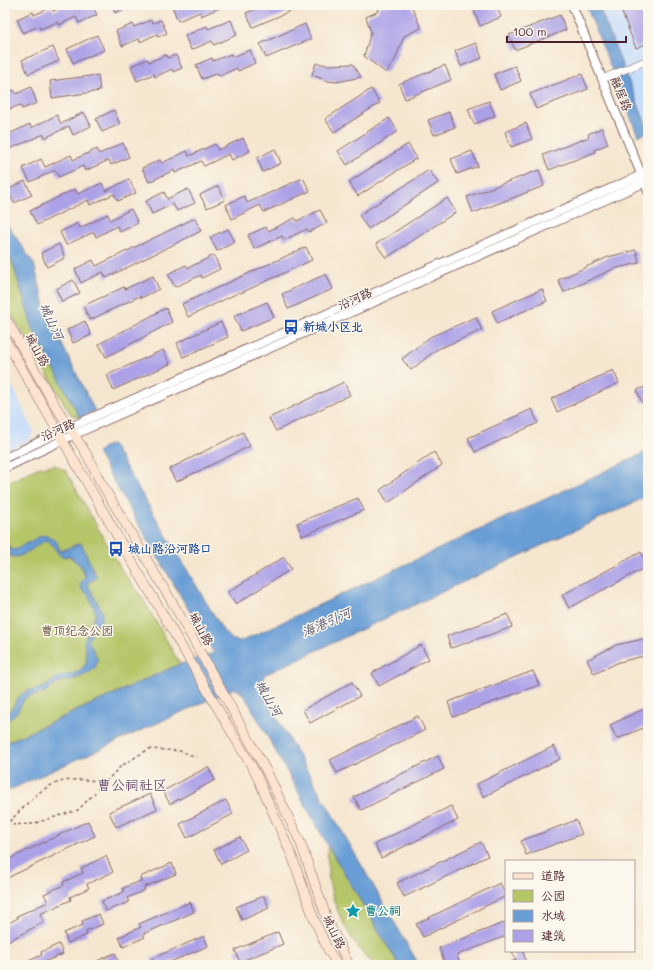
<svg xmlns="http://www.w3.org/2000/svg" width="653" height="970" font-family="Mali,'LXGW WenKai TC',sans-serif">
<rect width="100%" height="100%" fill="#fbf7ec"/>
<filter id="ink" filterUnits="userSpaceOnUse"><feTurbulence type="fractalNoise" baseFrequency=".025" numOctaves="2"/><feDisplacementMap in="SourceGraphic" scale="8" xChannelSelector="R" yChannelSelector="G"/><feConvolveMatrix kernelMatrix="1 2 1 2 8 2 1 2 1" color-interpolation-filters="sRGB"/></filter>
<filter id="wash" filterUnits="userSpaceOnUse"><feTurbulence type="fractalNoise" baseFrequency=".012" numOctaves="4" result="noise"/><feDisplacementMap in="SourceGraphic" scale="16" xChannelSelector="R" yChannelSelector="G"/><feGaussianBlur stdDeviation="0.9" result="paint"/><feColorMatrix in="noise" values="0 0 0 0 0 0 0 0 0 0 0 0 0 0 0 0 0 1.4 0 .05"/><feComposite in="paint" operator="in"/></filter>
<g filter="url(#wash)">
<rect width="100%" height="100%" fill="#f5e6cf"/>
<path fill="#c8ddf9" d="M598,5H648V129Z
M5,372L34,431L29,441L5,452Z"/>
<path fill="#b5c669" stroke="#80724a" d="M5,250L12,261L33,329L80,418L71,415L5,303Z
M55,465L66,471L121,569L143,599L180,664L5,743V484L40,467Z
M328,846L399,965C393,965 384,966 378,965C360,960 339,917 334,901C328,883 327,864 328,846Z"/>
<path fill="#689dd5" stroke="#595e80" d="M586,5H598L648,129V132L638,136Z
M5,221L34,264L47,314L95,411L80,418L33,329L12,261L5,250Z
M112,444L224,632L233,640L242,641L648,451V496L264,675L262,692L419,965H399L328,846L249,703L242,693L235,688L5,792V737L8,742L180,664L214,653L97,453L102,448Z
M47,535L57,542L60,551L81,543L97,578L87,583L102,611V618L88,640C91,648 96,653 98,661L94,669L87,674L70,681H63L55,684L46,692L25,698L17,712L5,723V716C14,710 15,697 25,692C31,689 38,690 44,687C49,685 53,679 59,677C74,672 79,677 87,660L84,641L96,613L88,594L82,590L80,584L85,577L81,566L69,556L62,557C55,552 54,544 47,540C34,545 26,558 11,557L9,550L5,546V542L11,549L15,550L40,536Z"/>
<g id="blocks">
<path fill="#aca1e7" d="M67,5H71L72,7L77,5H92L97,15L79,23L76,17L59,25L58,22L40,29L39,26L23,33L17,19L33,12L34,15L52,7L53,11Z
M112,5H134L115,13Z
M176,5H226L201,16L200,12L178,21L172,6Z
M265,5H305L253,27L246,13Z
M385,5H411L421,28L404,36L395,60L386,73L364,56L371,32L366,17L379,11L378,8Z
M488,5H496L501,17L480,26L474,11Z
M619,5H648V43L636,48Z
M560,15L566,30L515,50L509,35Z
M151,20L153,23L161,20L167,33L158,37L157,34L140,42L139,39L122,46L116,31L133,24L134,27Z
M231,20L237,35L214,45L212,41L191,50L185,36L207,26L208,29Z
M305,24L311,39L266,58L260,44Z
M97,35L104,50L73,63L67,49Z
M476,43L482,58L461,66L455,51Z
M53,47L59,61L28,74L22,60Z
M250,50L255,63L238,71L237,68L219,76L218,73L202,79L196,65L212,58L213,61L231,54L232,57Z
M166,55L168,58L176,55L182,68L173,72L172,69L155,77L154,74L137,81L131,66L148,59L149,62Z
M316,63L328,65L353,64L361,77L337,82L328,81L312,75Z
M445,65L451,80L405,99L399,84Z
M515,66L521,81L500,90L494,74Z
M582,74L588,89L536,109L530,94Z
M98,75L100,91L52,98L50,81Z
M31,87L37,103L22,109L20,105L5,111V94L14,90L16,94Z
M371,89L380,103L334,132L325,119Z
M489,101L495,116L474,124L468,109Z
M114,110L120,124L102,132L96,119Z
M84,112L91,126L73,135L69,126L45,138L44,134L5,151V136L30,124L31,128L57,115L61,124Z
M449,112L455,127L434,135L428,120Z
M389,118L398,131L347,165L338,151Z
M526,123L532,139L511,147L505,132Z
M602,128L608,144L594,150L595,152L549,170L543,155L589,137L588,134Z
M243,138L250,151L232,160L229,154L204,166L201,161L175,173L174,170L149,182L142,168L160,160L162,163L187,151L189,156L215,144L218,150Z
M123,143L129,157L111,165L109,160L85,171L83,166L59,177L55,170L30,182L23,168L41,159L45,167L71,155L73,160L97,149L99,154Z
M408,144L417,158L358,196L349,182Z
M275,149L281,163L263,172L257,158Z
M472,151L478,166L457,174L451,159Z
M429,170L438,183L368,229L359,215Z
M539,170L544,186L473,213L467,197Z
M303,178L310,191L264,212L260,205L232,219L226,205L244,196L247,203Z
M129,179L136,193L118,201L114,194L90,205L88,200L37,225L30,211L75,189L78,194L102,183L106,191Z
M25,181L32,195L14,203L7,190Z
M218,186L225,200L207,208L200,195Z
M188,189L195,203L177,211L173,204L152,214L146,201L164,192L167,199Z
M447,198L456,212L386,258L376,244Z
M131,209L138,223L120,232L117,226L96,237L94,232L66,245L60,232L78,223L80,228L108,214L110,220Z
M320,210L327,223L309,232L307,229L284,240L282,236L254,249L248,235L266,227L268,231L295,218L297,221Z
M195,218L201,231L106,278L103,272L81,283L75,269L93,260L96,266Z
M228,229L235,242L217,251L210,237Z
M59,244L65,258L47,267L41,253Z
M306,247L312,260L241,293L240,292L188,317L182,304Z
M636,250L639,263L613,269L564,292L558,280L608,257Z
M214,255L220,269L202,278L201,275L175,287L168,274L186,265L188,268Z
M326,274L333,289L288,309L282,294Z
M153,276L159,289L141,298L140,296L90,320L83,306L124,287L125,289Z
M73,280L80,293L62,302L56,289Z
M542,289L547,301L497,323L492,311Z
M267,302L274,317L241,331L234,316Z
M166,308L172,322L106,357L99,344Z
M476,317L482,330L436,350L411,370L402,359L430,337Z
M85,321L91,335L73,343L67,330Z
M221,322L228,337L183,357L177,343Z
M163,350L170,364L113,390L107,375Z
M613,370L619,383L557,412L551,399Z
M344,382L350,395L276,431L269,418Z
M648,386V401L642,403L637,390Z
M532,409L538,423L475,452L468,438Z
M243,432L250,446L176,482L169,469Z
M434,452L442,465L388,503L380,490Z
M358,498L364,510L302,536L297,523Z
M641,552L648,566L569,608L562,595Z
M284,557L291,569L236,604L228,592Z
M508,614L512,627L451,648L447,636Z
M648,638V655L619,662L594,674L587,660L616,645Z
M421,645L429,659L379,686L372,673Z
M533,671L539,685L453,717L448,702Z
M352,682L360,696L310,723L303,710Z
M648,708V726L617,739L610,725L639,711Z
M418,716L425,730L337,773L330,760Z
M554,746L560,759L483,797L477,784Z
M438,756L444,769L361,810L354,797Z
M208,767L215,780L170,804L163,791Z
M150,794L157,809L116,827L109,812Z
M226,800L233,814L187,838L180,824Z
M451,806L458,820L381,858L375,844Z
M576,820L582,834L526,855L521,841Z
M88,821L95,836L5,879V861Z
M240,837L247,850L221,864L214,850Z
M481,842L488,856L404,897L397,883Z
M106,856L113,872L87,884L89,888L70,897L71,900L40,914L44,922L5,943V925L18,918L17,916L48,902L44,894L64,885L63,882L83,873L81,868Z
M172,863L176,874L144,887L145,890L127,898L129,902L106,911L102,901L124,892L123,888L141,881L140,877Z
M500,883L506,896L423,937L416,924Z
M264,896L269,908L242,920L236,907Z
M190,902L194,912L143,934L145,937L123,947L119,937L141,927L139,924Z
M99,914L103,924L86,931L87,935L68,943L64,933L83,925L82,921Z
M506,922V936L457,955L459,961L452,964L444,961L439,948Z
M278,932L283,944L240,962L235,950Z
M204,936L208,946L163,965H153L151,959Z
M59,944L63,954L44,962L46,965H19L42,955L41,952Z
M512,951H523L527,965H504L516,960Z
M115,953L119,963L115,965H88Z"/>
</g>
</g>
<g filter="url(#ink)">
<use href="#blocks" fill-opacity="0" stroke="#866564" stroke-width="1"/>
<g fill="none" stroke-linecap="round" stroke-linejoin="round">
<g stroke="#866564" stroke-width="8">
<path id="minor" d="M602,79L648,60"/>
</g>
<g stroke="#866564" stroke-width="10">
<path id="tertiary" d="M572,5L648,191
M5,458L68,428L648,172
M5,468L73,435L648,181"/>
</g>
<g stroke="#866564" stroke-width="10">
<path id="secondary" d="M5,317L53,402L86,453L100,481L175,607L267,772L301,844L327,919L349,965
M5,339L123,546L256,774L292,856L314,919L328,950L338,965"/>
</g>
<path stroke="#866564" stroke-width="1.5" stroke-dasharray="3 3" stroke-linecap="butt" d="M6,825L32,824L78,810L121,766L149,749L180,751L196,757
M5,826C41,790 49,773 105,782"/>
<use href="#minor" stroke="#fff" stroke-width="7"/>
<use href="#tertiary" stroke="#fff" stroke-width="8"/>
<use href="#secondary" stroke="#fde4d1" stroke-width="9"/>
</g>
</g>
<defs>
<g id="bus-bare" transform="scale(1.2)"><path d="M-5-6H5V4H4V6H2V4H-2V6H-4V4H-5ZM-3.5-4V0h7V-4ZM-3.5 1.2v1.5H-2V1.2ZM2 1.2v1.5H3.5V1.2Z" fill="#1a4fb4" stroke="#fbf7ec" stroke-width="2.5" paint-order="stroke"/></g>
<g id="sight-bare" transform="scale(1.2)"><path d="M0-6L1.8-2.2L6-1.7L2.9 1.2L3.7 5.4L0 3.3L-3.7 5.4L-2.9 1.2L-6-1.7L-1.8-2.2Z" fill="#0f9aa8" stroke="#fbf7ec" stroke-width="2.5" paint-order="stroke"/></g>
</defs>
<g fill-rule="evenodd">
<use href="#bus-bare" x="291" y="327"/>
<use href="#bus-bare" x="116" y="549"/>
<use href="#sight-bare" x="353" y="911"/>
</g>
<g text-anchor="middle" stroke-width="3" stroke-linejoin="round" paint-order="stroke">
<g font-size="12" fill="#4a1f2b" stroke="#fbf7ec">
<text transform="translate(621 94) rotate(68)" y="4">融居路</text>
<text transform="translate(355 299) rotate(-24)" y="4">沿河路</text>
<text transform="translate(37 350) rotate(61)" y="4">城山路</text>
<text transform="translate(58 430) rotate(-24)" y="4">沿河路</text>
<text transform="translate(201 629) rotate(61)" y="4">城山路</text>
<text transform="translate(334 932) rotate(64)" y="4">城山路</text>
</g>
<g font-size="12" font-weight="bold" fill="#164399" stroke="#fbf7ec" text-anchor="start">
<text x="303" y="331">新城小区北</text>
<text x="128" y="553">城山路沿河路口</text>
</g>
<g font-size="12" fill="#6a513e" stroke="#fbf7ec">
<text x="77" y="635">曹顶纪念公园</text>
</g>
<g font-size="12" font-weight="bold" fill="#0d838f" stroke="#fbf7ec" text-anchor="start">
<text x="365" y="915">曹公祠</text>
</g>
<g font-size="13" font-style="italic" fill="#56516f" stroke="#fbf7ec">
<text transform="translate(52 321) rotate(65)" y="5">城山河</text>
<text transform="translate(326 622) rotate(-24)" y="5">海港引河</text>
<text transform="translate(269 698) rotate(60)" y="5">城山河</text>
</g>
<g font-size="14" fill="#6c4c6d" stroke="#fbf7ec">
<text x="132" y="790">曹公祠社区</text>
</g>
</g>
<rect width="653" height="970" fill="none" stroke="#fbf7ec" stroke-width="20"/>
<rect x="505" y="860" width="130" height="92" fill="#fbf7ec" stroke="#b4a19f"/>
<rect x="513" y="873" width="20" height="6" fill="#fde4d1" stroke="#b4a19f"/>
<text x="541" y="880" font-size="12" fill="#4a1f2b">道路</text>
<rect x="513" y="890" width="20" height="12" fill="#b5c669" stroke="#b4a19f"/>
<text x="541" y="900" font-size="12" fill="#4a1f2b">公园</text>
<rect x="513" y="910" width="20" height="12" fill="#689dd5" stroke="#b4a19f"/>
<text x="541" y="920" font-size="12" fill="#4a1f2b">水域</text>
<rect x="513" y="930" width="20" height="12" fill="#aca1e7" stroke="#b4a19f"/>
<text x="541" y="940" font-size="12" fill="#4a1f2b">建筑</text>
<path d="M507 36v6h119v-6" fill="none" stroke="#4a1f2b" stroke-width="2"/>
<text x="513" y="36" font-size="12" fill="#4a1f2b" stroke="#fbf7ec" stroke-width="3" paint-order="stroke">100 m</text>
</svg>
